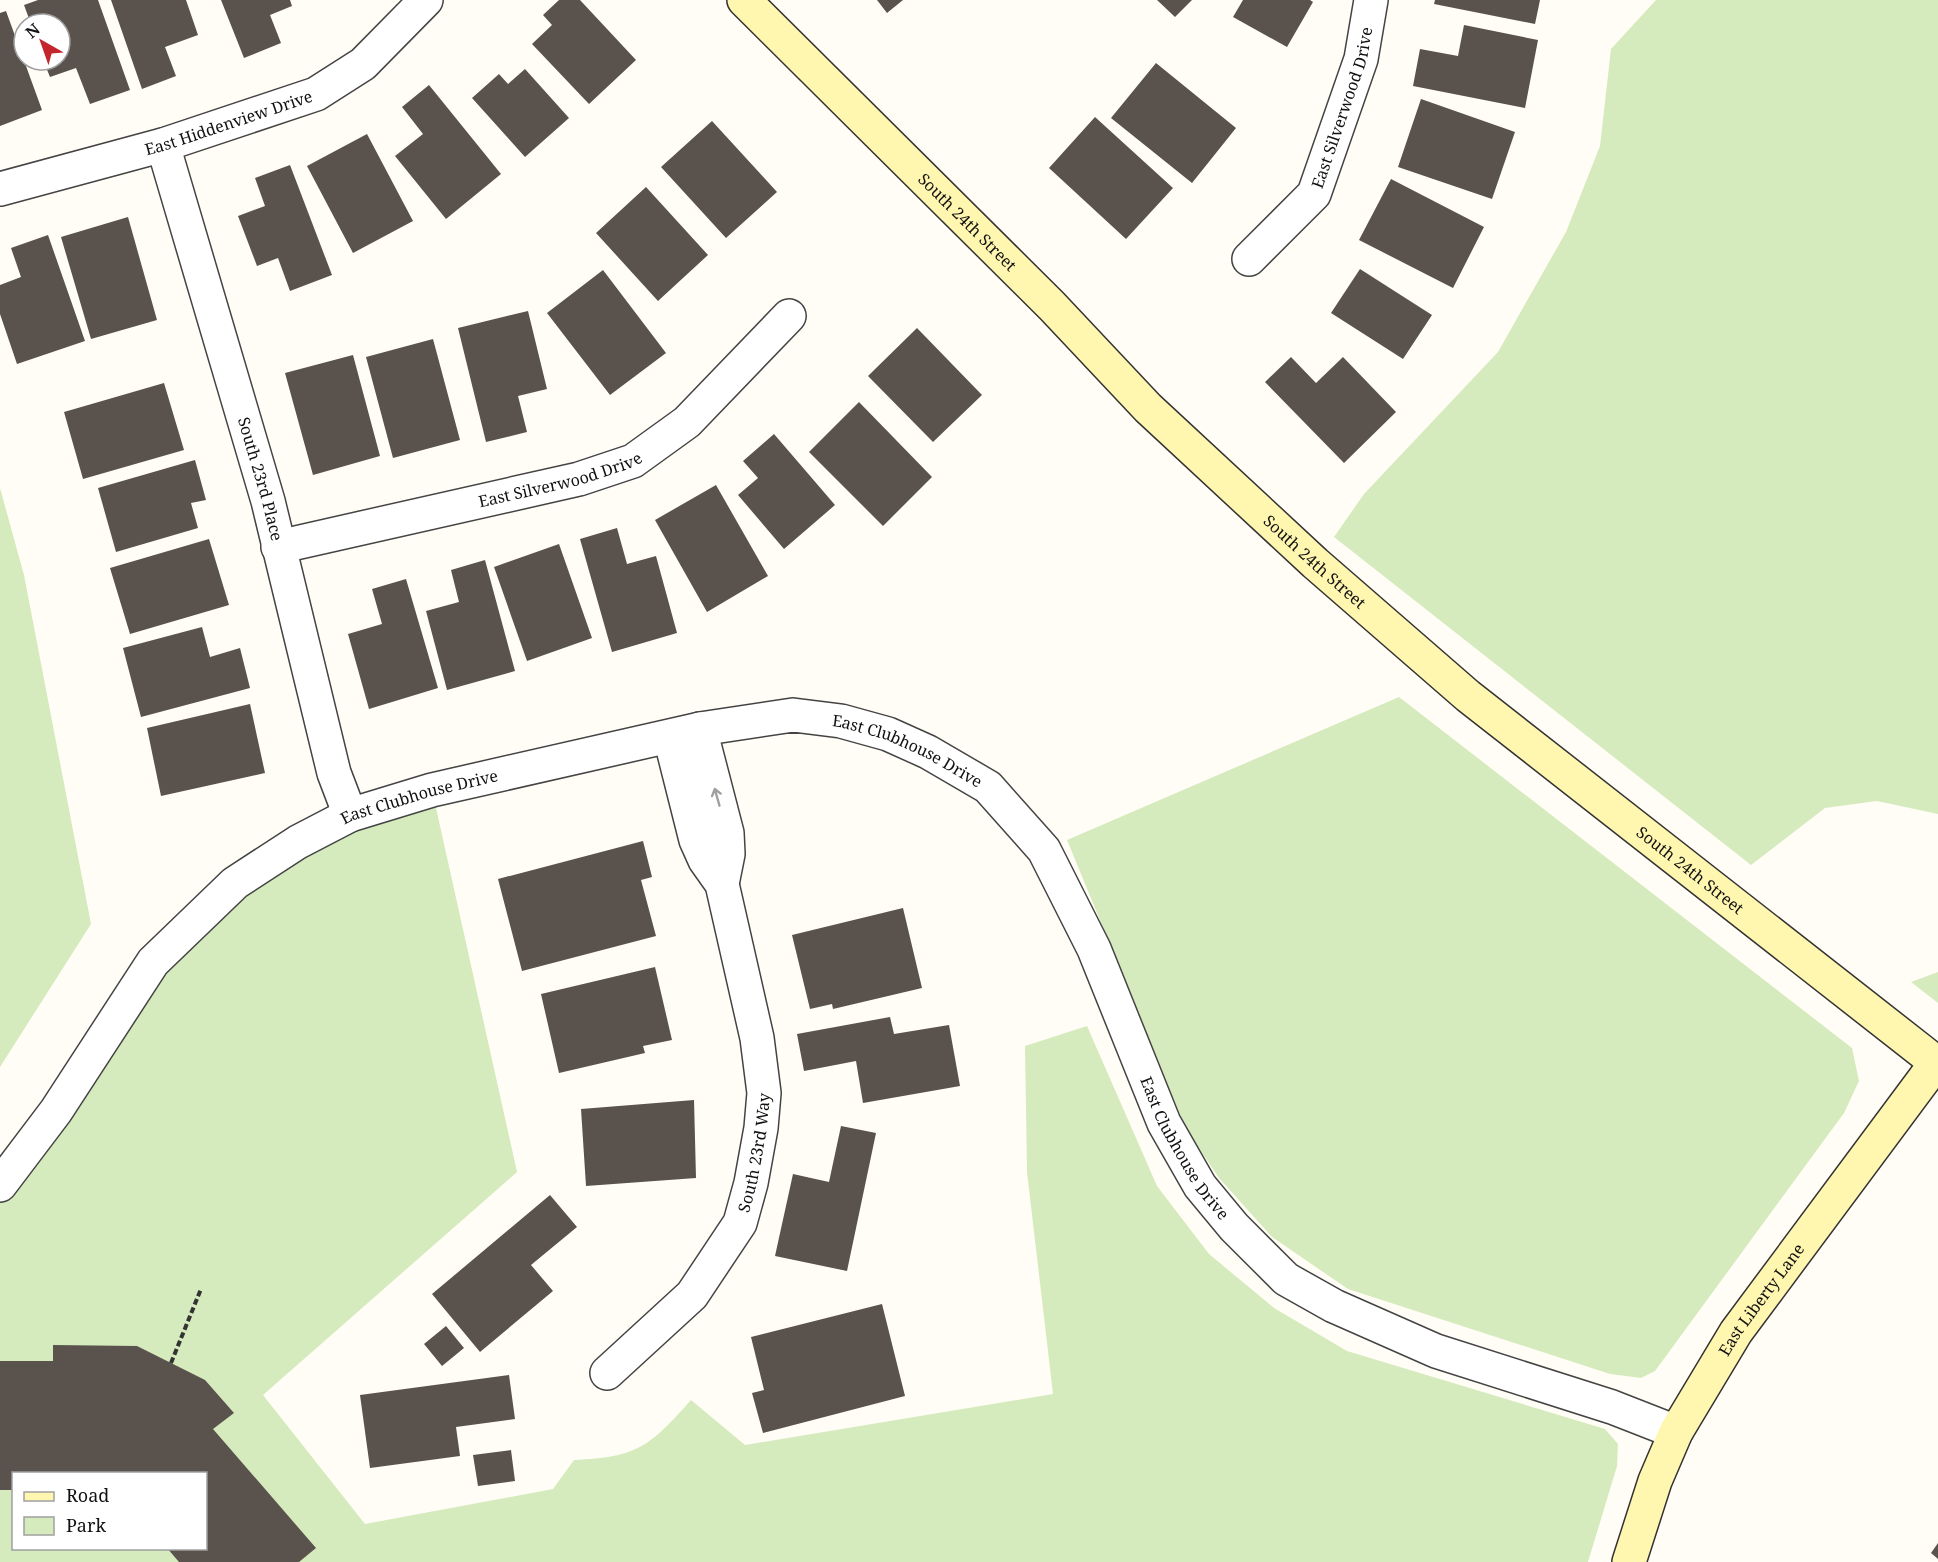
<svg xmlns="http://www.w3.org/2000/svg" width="1938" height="1562" font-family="'Noto Serif',serif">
<rect width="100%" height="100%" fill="#fffdf5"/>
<path fill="#d5ebbd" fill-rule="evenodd" d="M1656,0H1938V814L1877,801L1825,808L1751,865L1334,537L1364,494L1498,352L1566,232L1600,146L1611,49Z
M0,488L24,575L91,924L0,1067Z
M1399,697L1852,1048L1859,1081L1844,1113L1655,1371L1641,1378L1610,1374L1348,1289L1272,1237L1219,1178L1186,1129L1067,840Z
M432,790L517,1172L263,1395L365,1524L553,1489L574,1460C638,1457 649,1447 691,1400L745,1445L1053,1394L1027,1172L1025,1046L1087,1026L1157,1186L1209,1254L1274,1308L1347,1351L1605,1429L1618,1444L1617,1466L1588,1562H0V1185L235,883ZM14,1474H206V1548H14Z
M1938,972V1003L1911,982Z"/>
<path fill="#5a524d" d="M38,0H98L130,90L90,104L76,68L50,77L43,60H60V24H31L24,5Z
M111,0H186L198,35L165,47L176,76L142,89Z
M221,0H290L292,6L270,15L281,43L244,58Z
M559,0H580L636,60L589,104L532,44L552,25L543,15Z
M877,0H903L887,13Z
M1157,0H1192L1175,17Z
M1243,0H1310L1313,2L1287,47L1233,17Z
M1435,0H1540L1535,24L1434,4Z
M6,11L42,110L0,126V13Z
M1464,25L1538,40L1525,108L1413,86L1420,49L1458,56Z
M1156,63L1236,128L1192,183L1111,118Z
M525,69L569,118L525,157L472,98L499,74L508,84Z
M429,85L501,174L446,219L395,156L423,134L402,107Z
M1421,99L1515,132L1492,199L1398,167Z
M1095,117L1173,188L1126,239L1049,168Z
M712,121L777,192L726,238L661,167Z
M367,134L413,221L353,253L307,166Z
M290,165L332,275L290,291L278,258L257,266L238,216L265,206L255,178Z
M1391,179L1484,227L1453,288L1359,240Z
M646,187L708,255L658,301L596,233Z
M128,217L157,320L91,339L61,237Z
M48,235L85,341L17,364L0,314V285L21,277L11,248Z
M1360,269L1432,315L1403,359L1331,313Z
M603,270L666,353L610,395L547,313Z
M528,311L547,389L518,396L527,432L486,442L458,328Z
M917,328L982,395L933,442L868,376Z
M433,339L460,440L393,458L366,357Z
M353,355L380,456L313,475L285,373Z
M1291,357L1316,383L1343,357L1396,412L1344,463L1265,382Z
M164,383L184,450L83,479L64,412Z
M859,402L932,477L883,526L809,452Z
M774,434L835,505L784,549L738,495L758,478L743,461Z
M195,460L206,500L191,503L198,528L116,552L98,488Z
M716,485L768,576L707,612L655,520Z
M617,528L627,564L656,556L677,633L612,652L580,539Z
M209,539L229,605L130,634L110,568Z
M559,544L592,638L527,661L494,567Z
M485,560L515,671L447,690L426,611L459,602L451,570Z
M406,579L438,688L369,709L348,634L382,624L372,589Z
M202,627L210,657L240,648L250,688L141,717L123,648Z
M250,704L265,773L161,796L147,728Z
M643,841L652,877L641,880L656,936L522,971L498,879Z
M903,908L922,988L833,1009L832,1004L810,1009L792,935Z
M655,967L672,1040L643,1046L645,1053L559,1073L541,994Z
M890,1017L894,1034L949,1025L960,1086L863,1103L856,1061L804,1071L797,1034Z
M694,1100L696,1178L586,1186L581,1109Z
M841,1126L876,1133L847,1271L775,1256L793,1174L829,1182Z
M550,1195L577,1227L531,1265L553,1291L480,1352L432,1294Z
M882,1304L905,1396L763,1433L752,1393L764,1390L751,1337Z
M446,1326L464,1348L442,1366L424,1344Z
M53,1345L137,1346L205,1380L234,1413L213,1429L316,1548L299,1562H179L167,1548H206V1474H14V1490H0V1361H53Z
M509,1375L515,1419L456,1427L460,1456L370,1468L360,1395Z
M511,1450L515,1481L478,1486L473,1455Z
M1938,1543V1559L1931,1553Z"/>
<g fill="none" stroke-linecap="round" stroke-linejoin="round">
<g stroke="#444" stroke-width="36">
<g id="street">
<path id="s1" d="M163,145L268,501L334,773L350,815"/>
<path id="s2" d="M0,189L163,145L316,94L363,64L426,0"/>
<path id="s3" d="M1249,259L1314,194L1361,59L1371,0"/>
<path id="s4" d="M278,547L579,479L633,461L687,422L789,316"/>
<path d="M700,729L727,833L728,854L722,884"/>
<path id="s5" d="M0,1185L56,1111L153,962L235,883L298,842L350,815L432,790L700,729L793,715L841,721L888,734L928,752L988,787L1044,850L1094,949L1164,1123L1200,1186L1234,1227L1286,1279L1334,1306L1436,1351L1612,1407L1676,1432"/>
<path id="s6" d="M607,1373L692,1295L740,1223L751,1183L761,1128L764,1093L757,1038L722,884L705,860L696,840L670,737"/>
</g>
</g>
<g stroke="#333" stroke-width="36">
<g id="secondary">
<path id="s7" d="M744,0L1052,306L1148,408L1315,563L1468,696L1938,1064"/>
<path id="s8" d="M1629,1562L1655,1481L1676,1432L1736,1332L1936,1063"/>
</g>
</g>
<path stroke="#333" stroke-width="4" stroke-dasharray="6 3" stroke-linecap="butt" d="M171,1363L201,1289"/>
<use href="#street" stroke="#fff" stroke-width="33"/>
<use href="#secondary" stroke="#fff6b0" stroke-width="33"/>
</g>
<defs><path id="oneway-shaft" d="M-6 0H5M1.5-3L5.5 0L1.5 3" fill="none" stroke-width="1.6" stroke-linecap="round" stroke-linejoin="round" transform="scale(1.5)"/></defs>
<use stroke="#a0a0a0" href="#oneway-shaft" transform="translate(717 797) rotate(-106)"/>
<g text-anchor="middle" stroke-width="6" stroke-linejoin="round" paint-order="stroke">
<g font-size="16" fill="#111" stroke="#fff">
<text dy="6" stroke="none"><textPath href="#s3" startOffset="183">East Silverwood Drive</textPath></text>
<text dy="6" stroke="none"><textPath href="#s2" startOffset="238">East Hiddenview Drive</textPath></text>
<text dy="6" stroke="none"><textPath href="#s7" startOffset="315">South 24th Street</textPath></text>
<text dy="6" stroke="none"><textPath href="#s4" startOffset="290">East Silverwood Drive</textPath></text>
<text dy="6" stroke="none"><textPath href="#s1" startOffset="348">South 23rd Place</textPath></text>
<text dy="6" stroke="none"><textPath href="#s7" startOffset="801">South 24th Street</textPath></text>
<text dy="6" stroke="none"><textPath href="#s5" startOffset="1094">East Clubhouse Drive</textPath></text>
<text dy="6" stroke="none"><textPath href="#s5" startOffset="590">East Clubhouse Drive</textPath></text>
<text dy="6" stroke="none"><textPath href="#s7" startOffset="1287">South 24th Street</textPath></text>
<text dy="6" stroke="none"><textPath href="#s5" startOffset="1598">East Clubhouse Drive</textPath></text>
<text dy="6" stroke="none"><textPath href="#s6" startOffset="274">South 23rd Way</textPath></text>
<text dy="6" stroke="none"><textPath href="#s8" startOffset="296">East Liberty Lane</textPath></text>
</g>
</g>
<rect x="12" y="1472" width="195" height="78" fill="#ffffff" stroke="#a0a0a0" stroke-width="1.5"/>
<rect x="24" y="1492" width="30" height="9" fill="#fff6b0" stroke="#a0a0a0" stroke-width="1.5"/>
<text x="66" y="1502" font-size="18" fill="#111111">Road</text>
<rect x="24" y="1517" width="30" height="18" fill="#d5ebbd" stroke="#a0a0a0" stroke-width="1.5"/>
<text x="66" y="1532" font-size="18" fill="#111111">Park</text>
<g transform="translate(42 42) rotate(320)"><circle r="28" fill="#ffffff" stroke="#a0a0a0" stroke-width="1.5"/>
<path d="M0-4.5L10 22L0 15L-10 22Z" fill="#c4262e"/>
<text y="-9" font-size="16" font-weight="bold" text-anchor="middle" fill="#111111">N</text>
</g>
</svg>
